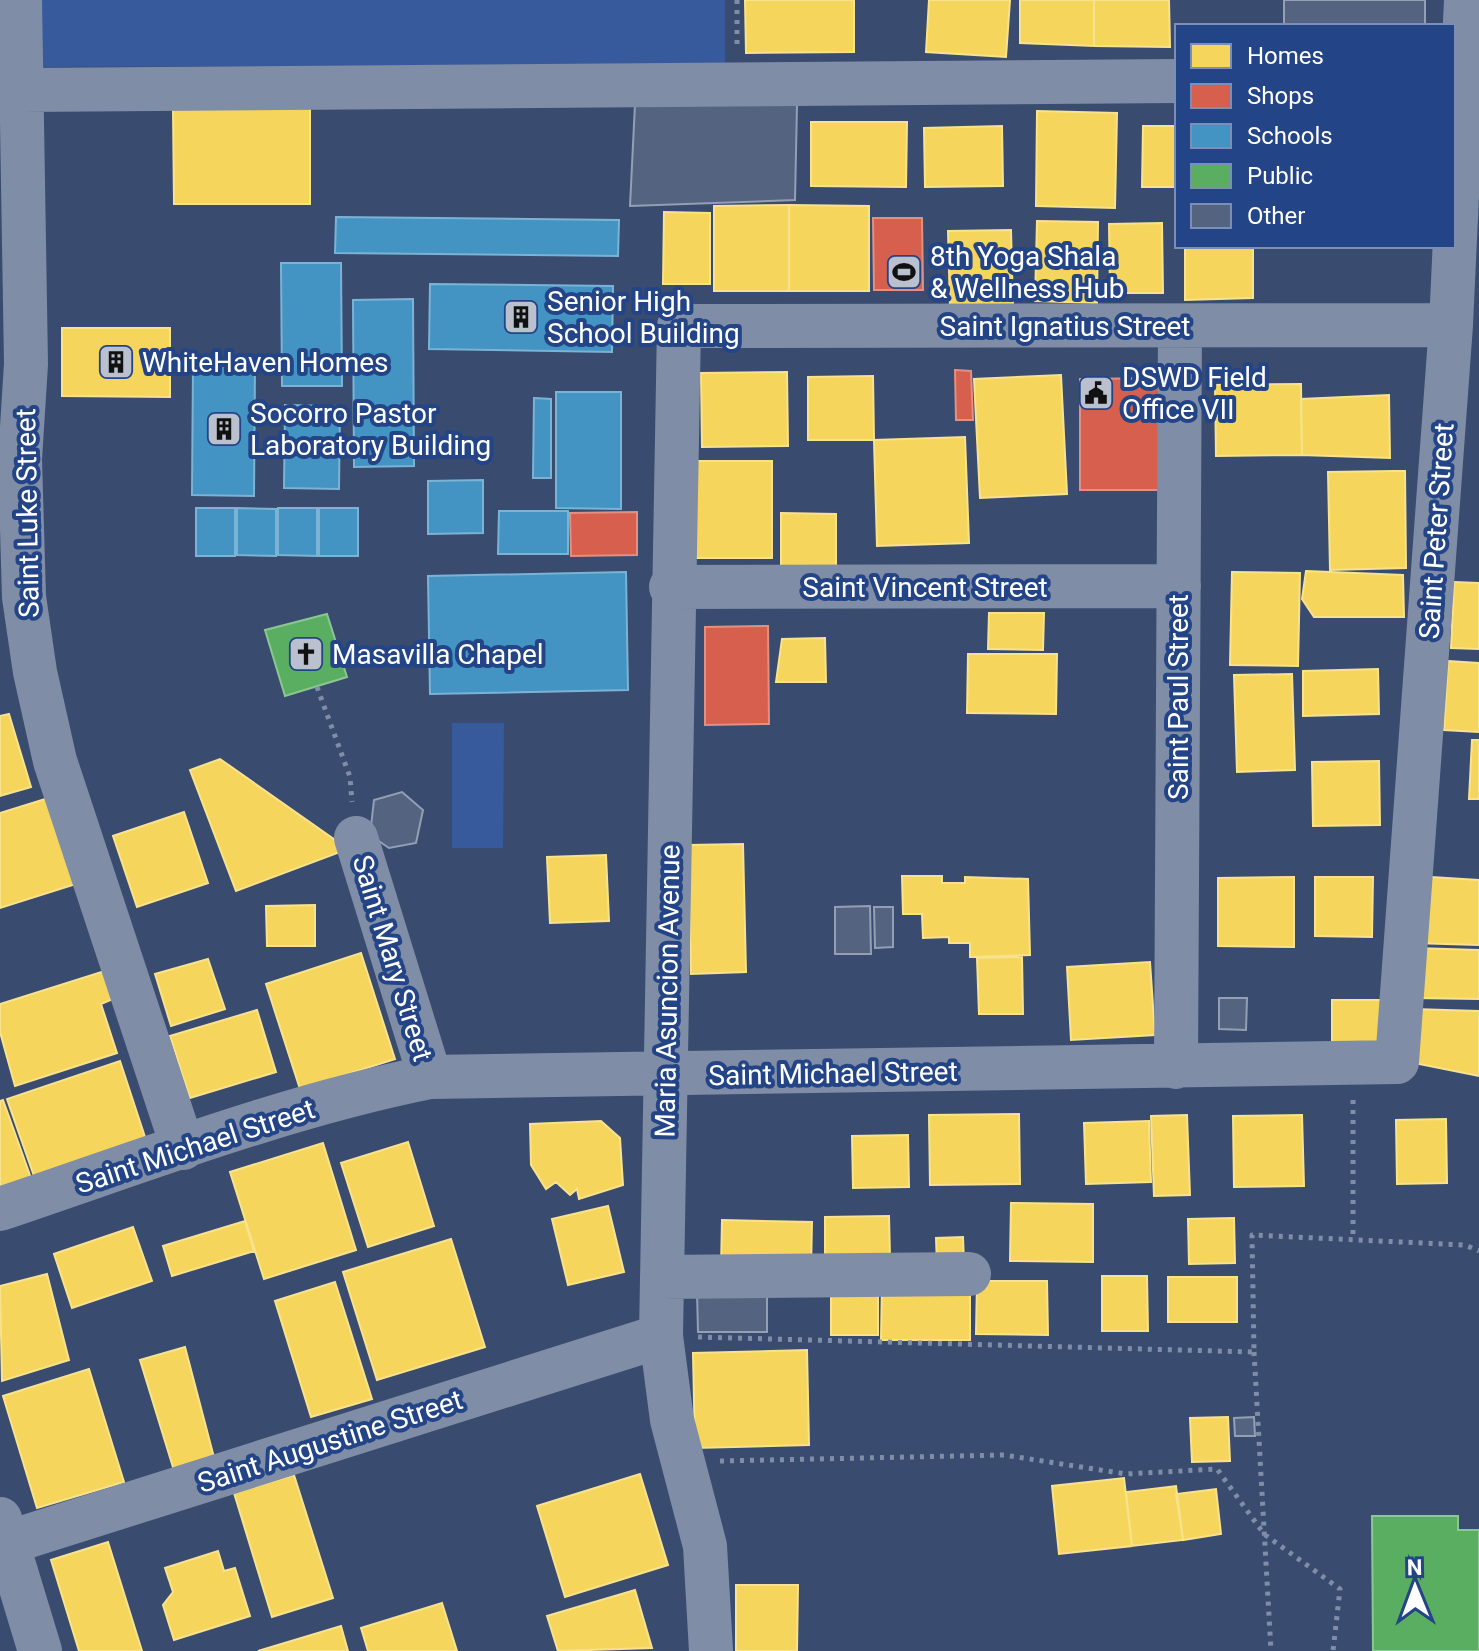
<svg xmlns="http://www.w3.org/2000/svg" width="1479" height="1651" font-family="Roboto,sans-serif">
<rect width="100%" height="100%" fill="#394c70"/>
<path fill="#375a9c" d="M36,0H725V64L36,67Z
M452,723H504L503,848H452Z"/>
<path fill="#f6d55c" stroke="#f9e28d" stroke-width="2" d="M745,0H854V52L746,53Z
M929,0H1010L1006,57L926,52Z
M1020,0H1094V46L1020,43Z
M1094,0H1169L1170,47L1094,46Z
M173,108H310V204H174Z
M1037,111L1117,113L1115,208L1036,206Z
M811,122H907L906,187L811,186Z
M1002,126L1003,186L925,187L924,128Z
M1143,126H1177V187H1142Z
M789,205V291H714V206Z
M789,205L869,206V291H789Z
M664,212L710,213V284H663Z
M1037,221L1098,222L1097,303L1035,301Z
M1162,223L1163,293H1110L1109,224Z
M1011,230L1013,307L950,308L948,231Z
M1185,246H1253V298L1185,300Z
M62,328H170V397L62,396Z
M787,372L788,446L702,447L701,373Z
M1061,375L1067,494L980,498L974,379Z
M873,376L874,440H808V377Z
M1301,384L1302,455L1216,456L1215,385Z
M1389,395L1390,458L1302,455L1301,399Z
M965,437L969,543L877,546L874,440Z
M694,461H772V558H694Z
M1394,471H1405L1406,568L1330,570L1328,472Z
M781,513L836,514V573H781Z
M1306,571L1403,575L1404,617H1314L1302,599Z
M1232,572L1300,573L1298,666L1230,665Z
M1454,582L1479,583V649L1451,648Z
M989,613H1044L1043,650L988,649Z
M825,638L826,682H776L782,639Z
M968,654H1057L1056,714L967,713Z
M1448,661L1479,663V732L1444,730Z
M1378,669L1379,714L1303,716V671Z
M1292,674L1295,770L1237,772L1234,675Z
M9,714L31,787L0,796V716Z
M1472,740H1479V799H1469Z
M220,759L348,849L236,891L190,770Z
M1379,761L1380,825L1313,826L1312,762Z
M58,795L85,881L0,908V813Z
M184,812L208,883L137,907L113,836Z
M743,844L746,972L691,974L688,845Z
M606,855L609,921L550,923L547,857Z
M902,876H942V883H965V877L1028,879L1030,955L970,957V943H949V937L923,938L922,914H903Z
M1415,876L1479,880V945L1413,943Z
M1294,877V947L1218,946V878Z
M1315,877H1373L1372,937L1315,936Z
M315,905V946H267L266,906Z
M1415,948L1479,950V999L1413,998Z
M361,953L395,1059L300,1089L266,984Z
M1022,957L1023,1014H979L977,958Z
M208,959L225,1009L171,1026L155,974Z
M1150,962L1155,1035L1071,1040L1067,967Z
M111,969L120,996L101,1004L117,1053L15,1086L0,1032V1004Z
M1332,1000H1384L1382,1044H1332Z
M1413,1009L1479,1011V1076L1409,1062Z
M257,1010L276,1072L190,1098L170,1036Z
M120,1061L146,1140L34,1176L7,1099Z
M3,1100L32,1181L0,1192V1101Z
M1019,1114L1020,1184L930,1185L929,1115Z
M1187,1115L1190,1195L1154,1196L1151,1116Z
M1302,1115L1304,1186L1234,1187L1233,1116Z
M1446,1119L1447,1183L1397,1184L1396,1120Z
M601,1121L620,1138L623,1185L579,1199L577,1189L570,1195L556,1182L546,1189L531,1165L530,1124Z
M1149,1121L1151,1182L1086,1184L1084,1123Z
M908,1135L909,1187L853,1188L852,1136Z
M408,1142L434,1226L368,1247L341,1163Z
M323,1143L356,1250L264,1279L230,1172Z
M1011,1203L1093,1204V1262L1010,1261Z
M608,1206L624,1272L568,1285L552,1219Z
M889,1216L890,1257H825V1217Z
M1234,1218L1235,1263L1189,1264L1188,1219Z
M722,1220L812,1222L811,1269L721,1267Z
M245,1221L254,1251L172,1276L163,1246Z
M133,1227L152,1281L72,1308L54,1254Z
M963,1237L964,1264L937,1265L936,1238Z
M451,1239L485,1347L377,1380L343,1272Z
M47,1274L69,1360L2,1381L0,1286Z
M1102,1276H1147L1148,1331H1102Z
M1102,1276H1147L1148,1331H1102Z
M1168,1277H1237V1322H1168Z
M1168,1277H1237V1322H1168Z
M977,1281H1047L1048,1335L976,1334Z
M335,1282L372,1399L311,1417L275,1301Z
M882,1284L970,1285V1340H881Z
M831,1290H878V1335H831Z
M185,1347L216,1465L176,1477L140,1360Z
M807,1350L809,1445L695,1448L693,1353Z
M89,1369L124,1482L37,1508L3,1396Z
M1228,1417L1230,1461L1192,1462L1190,1418Z
M640,1474L668,1565L565,1597L537,1506Z
M294,1475L333,1598L272,1617L234,1493Z
M1124,1478L1132,1546L1059,1554L1052,1486Z
M1176,1486L1183,1540L1132,1546L1126,1492Z
M1216,1489L1221,1534L1183,1540L1176,1494Z
M108,1542L142,1651H79L51,1560Z
M218,1551L224,1571L235,1568L250,1616L174,1640L163,1605L173,1592L165,1568Z
M736,1585H798L797,1651H736Z
M635,1590L652,1648L558,1651L547,1616Z
M442,1603L457,1651H368L361,1628Z
M341,1626L348,1651H258Z"/>
<path fill="#d6604d" stroke="#e29082" stroke-width="2" d="M873,218H922L923,290H874Z
M955,370L971,371L973,420H956Z
M1164,378L1165,490H1080V379Z
M637,512V555L571,556L570,513Z
M768,626L769,724L705,725V627Z"/>
<path fill="#4393c3" stroke="#7bb3d5" stroke-width="2" d="M336,217L619,220L618,256L335,253Z
M281,263H341L342,386H282Z
M430,284L613,286L612,352L429,349Z
M413,299L414,466L354,467L353,300Z
M193,363H255L254,496L192,495Z
M556,392H621V509L556,508Z
M534,398L551,399V478H533Z
M285,405L340,406L339,489L284,488Z
M483,480V533L428,534V481Z
M196,508H235V556H196Z
M237,508L276,509V556L237,555Z
M278,508H317V556L278,555Z
M319,508H358V556H319Z
M499,511H568V554H498Z
M626,572L628,690L430,694L428,576Z"/>
<path fill="#5aae61" stroke="#8cc690" stroke-width="2" d="M327,614L347,677L285,696L265,630Z
M1372,1516H1458V1530H1479V1651H1373Z"/>
<path fill="#546480" stroke="#949fb4" stroke-width="2" d="M1284,0H1425V26H1284Z
M635,104L797,105L795,200L630,206Z
M402,792L423,810L416,843L389,848L370,835L374,800Z
M870,906L871,954H835V907Z
M874,907H893V947L875,948Z
M1219,998H1247L1246,1030L1219,1029Z
M767,1291V1332H698L697,1292Z
M1254,1417L1255,1436H1235L1234,1418Z"/>
<g fill="none" stroke-linecap="round" stroke-linejoin="round">
<path stroke="#808da6" stroke-width="5" stroke-dasharray="4 6" stroke-linecap="butt" d="M737,0V47
M317,687L350,777L352,802
M1353,1100V1240
M698,1337L1254,1352L1252,1235L1465,1245L1479,1251
M1254,1352L1271,1651
M720,1461L1004,1455L1126,1474L1217,1469L1264,1534L1340,1589L1333,1651"/>
<path stroke="#808da6" stroke-width="44" d="M20,0L26,364L20,459L24,597L35,672L55,761L183,1148
M22,90L1177,81
M671,587L1179,586
M356,838L430,1077
M1176,1067L1180,327
M0,1209C140,1162 285,1106 430,1077L1397,1062L1451,325L1466,0
M662,1277L969,1274
M0,1519L40,1651
M0,1545L661,1336
M711,1651L705,1546L672,1420L661,1336L679,326L1451,325"/>
</g>
<defs>
<g id="stadium-square" transform="scale(1.8)"><rect x="-9" y="-9" width="18" height="18" rx="4" fill="#bac0cd" stroke="#234486"/><path d="M0-5a6.5 5 0 1 0 0 10a6.5 5 0 1 0 0-10ZM-3.5-1.8h7v3.6h-7Z" fill="#111"/></g>
<g id="building-square" transform="scale(1.8)"><rect x="-9" y="-9" width="18" height="18" rx="4" fill="#bac0cd" stroke="#234486"/><path d="M-4-6H4V6H1V3H-1V6H-4ZM-2.5-4.3h1.7v1.8h-1.7ZM.8-4.3h1.7v1.8H.8ZM-2.5-1h1.7V.8h-1.7ZM.8-1h1.7V.8H.8Z" fill="#111"/></g>
<g id="civic-square" transform="scale(1.8)"><rect x="-9" y="-9" width="18" height="18" rx="4" fill="#bac0cd" stroke="#234486"/><path d="M-.6-6.5H3V-4.5H.6V-3L4-1V1h2V6H-6V1h2V-1L-.6-3ZM-1.2 2.5V6h2.4V2.5Z" fill="#111"/></g>
<g id="church-square" transform="scale(1.8)"><rect x="-9" y="-9" width="18" height="18" rx="4" fill="#bac0cd" stroke="#234486"/><path d="M-1.2-6h2.4v3.5h3.3v2.4h-3.3V6h-2.4V-.1h-3.3v-2.4h3.3Z" fill="#111"/></g>
</defs>
<g fill-rule="evenodd">
<use href="#stadium-square" x="904" y="272"/>
<use href="#building-square" x="521" y="317"/>
<use href="#building-square" x="116" y="362"/>
<use href="#civic-square" x="1096" y="393"/>
<use href="#building-square" x="224" y="429"/>
<use href="#church-square" x="306" y="654"/>
</g>
<g text-anchor="middle" stroke-width="8" stroke-linejoin="round" paint-order="stroke">
<g font-size="28" fill="#fff" stroke="#234486" text-anchor="start">
<text x="930" y="266">8th Yoga Shala<tspan x="930" dy="32">&amp; Wellness Hub</tspan></text>
<text x="547" y="311">Senior High<tspan x="547" dy="32">School Building</tspan></text>
<text x="142" y="372">WhiteHaven Homes</text>
<text x="1122" y="387">DSWD Field<tspan x="1122" dy="32">Office VII</tspan></text>
<text x="250" y="423">Socorro Pastor<tspan x="250" dy="32">Laboratory Building</tspan></text>
<text x="332" y="664">Masavilla Chapel</text>
</g>
<g font-size="28" fill="#fff" stroke="#234486">
<text x="1065" y="336">Saint Ignatius Street</text>
<text transform="translate(27 513) rotate(-91)" y="10">Saint Luke Street</text>
<text transform="translate(1436 531) rotate(-86)" y="10">Saint Peter Street</text>
<text x="925" y="597">Saint Vincent Street</text>
<text transform="translate(1178 697) rotate(-90)" y="10">Saint Paul Street</text>
<text transform="translate(393 958) rotate(73)" y="10">Saint Mary Street</text>
<text transform="translate(667 991) rotate(-89)" y="10">Maria Asuncion Avenue</text>
<text transform="translate(833 1073) rotate(-1)" y="10">Saint Michael Street</text>
<text transform="translate(195 1146) rotate(-18)" y="10">Saint Michael Street</text>
<text transform="translate(330 1441) rotate(-18)" y="10">Saint Augustine Street</text>
</g>
</g>
<rect x="1175" y="24" width="280" height="224" fill="#234486" stroke="#7b8fb6" stroke-width="2"/>
<rect x="1191" y="44" width="40" height="24" fill="#f6d55c" stroke="#7b8fb6" stroke-width="2"/>
<text x="1247" y="64" font-size="24" fill="#ffffff">Homes</text>
<rect x="1191" y="84" width="40" height="24" fill="#d6604d" stroke="#7b8fb6" stroke-width="2"/>
<text x="1247" y="104" font-size="24" fill="#ffffff">Shops</text>
<rect x="1191" y="124" width="40" height="24" fill="#4393c3" stroke="#7b8fb6" stroke-width="2"/>
<text x="1247" y="144" font-size="24" fill="#ffffff">Schools</text>
<rect x="1191" y="164" width="40" height="24" fill="#5aae61" stroke="#7b8fb6" stroke-width="2"/>
<text x="1247" y="184" font-size="24" fill="#ffffff">Public</text>
<rect x="1191" y="204" width="40" height="24" fill="#546480" stroke="#7b8fb6" stroke-width="2"/>
<text x="1247" y="224" font-size="24" fill="#ffffff">Other</text>
<g transform="translate(1415 1587) rotate(359)" stroke="#234486" stroke-width="6" paint-order="stroke">
<path d="M0-6L14 30L0 20L-14 30Z" fill="#ffffff"/>
<text y="-12" font-size="22" font-weight="bold" text-anchor="middle" fill="#ffffff">N</text>
</g>
</svg>
